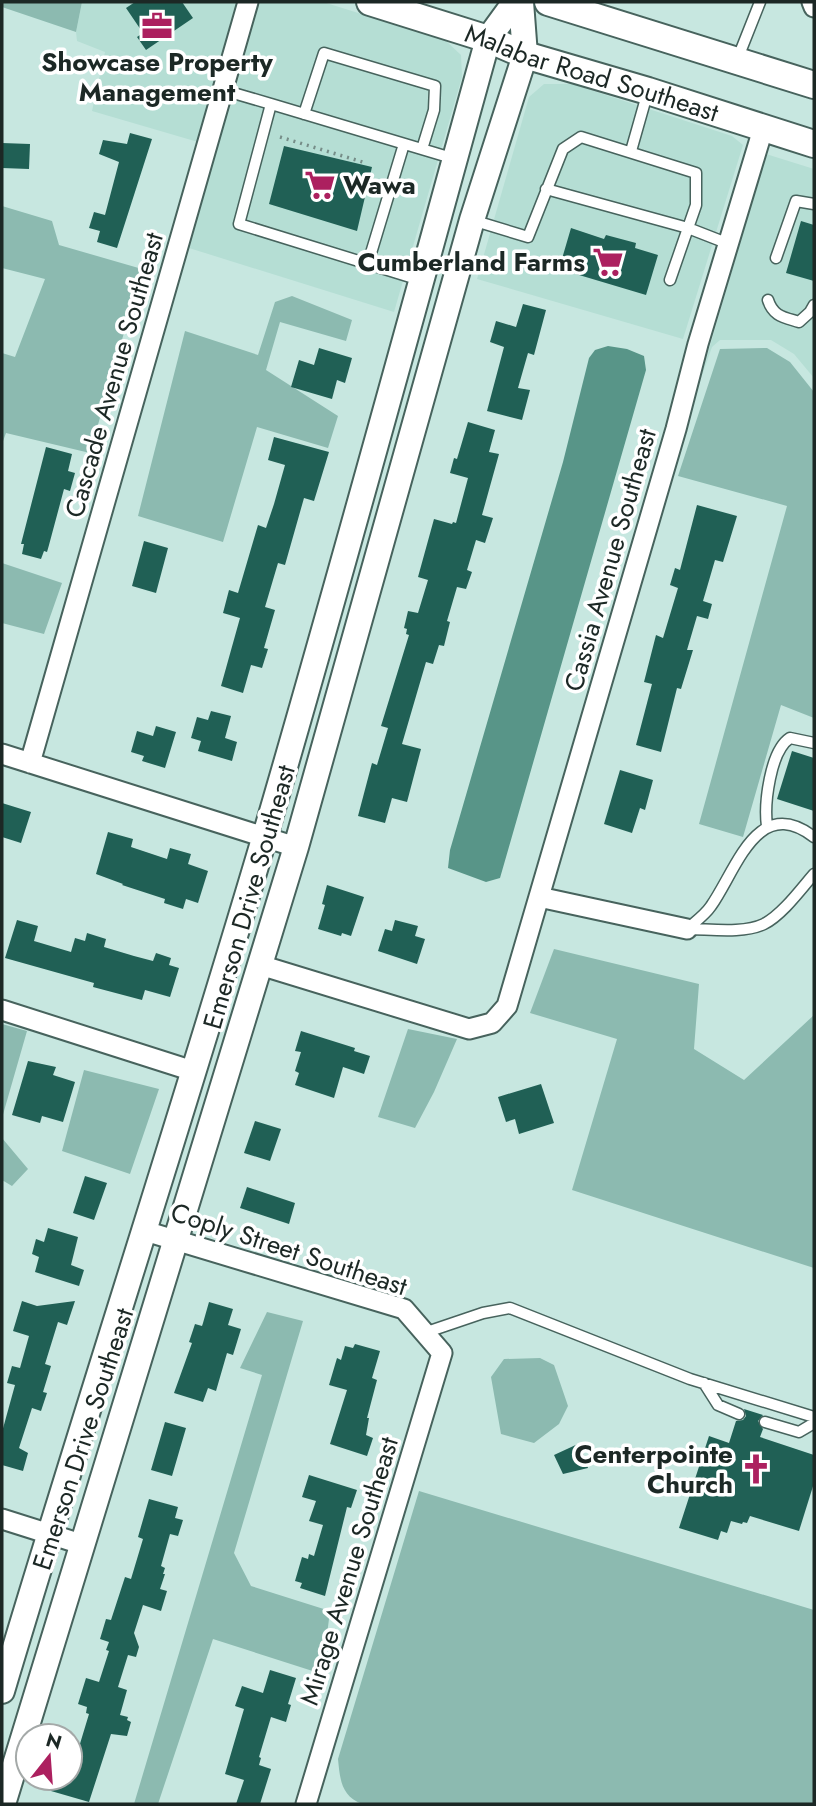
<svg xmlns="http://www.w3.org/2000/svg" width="816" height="1806" font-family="Jost,sans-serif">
<rect width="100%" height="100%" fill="#c7e7e0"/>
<path fill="#b5ded4" d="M82,2H236L198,142L92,111L105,52L77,41L76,32Z
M261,2H323L445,40L461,55L462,77L394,312L189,248L255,13Z
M544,84H572L732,136L743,145L683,339L477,279L529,97Z
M766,154L814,169V378L794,354L771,340H720L712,347L698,387Z"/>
<path fill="#8cbab0" d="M2,2H82L76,32L2,7Z
M2,206L52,221L59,245L142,269L90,453L6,433L2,444V353L15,357L45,279L2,268Z
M292,296L352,320L346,341L280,322L266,370L338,416L328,448L257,427L223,542L138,516L185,331L258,355L275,302Z
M767,348L790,362L814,392V718L781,705L743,837L699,824L787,506L678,476L720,349Z
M2,563L62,583L44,634L2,623Z
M554,949L699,984L694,1049L744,1080L814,1015V1268L572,1190L617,1039L530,1013Z
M2,1024L27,1031L2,1118Z
M408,1029L457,1039L434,1092L415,1128L378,1117Z
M84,1070L159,1089L130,1174L62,1151Z
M2,1138L28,1169L12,1186L2,1180Z
M267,1312L303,1321L234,1553L251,1586L330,1611L322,1674L213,1639L158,1804H134L262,1375L240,1368Z
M540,1358L554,1365L568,1406L559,1424L534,1443L501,1434L491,1377L504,1359Z
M419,1491L814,1610V1804H362C341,1796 340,1779 338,1759Z"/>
<path fill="#589588" d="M608,346L627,349L644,356L646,370L500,878L486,882L448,868L450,850L563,462L589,358L595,350Z"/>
<path fill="#206055" d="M135,2H182L193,18L146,50L137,37L143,33L126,8Z
M130,133L152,139L117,248L97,242L100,231L89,228L94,212L105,215L119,162L99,154L103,140L127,144Z
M2,143L30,144L29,169L2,168Z
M284,146L372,167L357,231L269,204Z
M801,221L814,225V281L786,273Z
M571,228L604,239L606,235L636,243L635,248L658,255L646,295L559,269Z
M523,304L546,310L534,355L528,353L518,388L530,390L522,420L487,411L504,347L490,342L496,321L516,327Z
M319,348L352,358L345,383L337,380L332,399L291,387L299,360L314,365Z
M468,422L495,430L489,452L499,454L482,515L493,518L485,543L476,540L467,570L472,572L466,589L457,587L447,621L450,622L444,646L439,645L433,664L426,662L402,744L421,749L407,802L392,798L385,823L358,816L372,763L377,765L388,728L381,726L409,635L406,634L407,629L404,628L408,611L418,613L428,580L418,577L434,519L452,524L453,522L456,523L468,478L450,473L454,458L457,459Z
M274,437L329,452L314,501L304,498L285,565L278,563L265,607L275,610L264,648L268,649L262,668L251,665L243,693L221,686L240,618L223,613L229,590L238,593L258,525L266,528L274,504L285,465L268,460Z
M46,447L72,454L68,471L75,473L70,491L64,489L49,545L47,552L44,551L41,559L22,554L24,544H21Z
M697,505L737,516L723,562L715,560L703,601L712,604L708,619L697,616L687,650H693L681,689L677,688L661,752L636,745L652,684L644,682L656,635L663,638L678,588L670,585L675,568L680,570Z
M144,541L168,548L156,593L132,586Z
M211,711L231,716L225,738L237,742L232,761L198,751L201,741L191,738L197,717L208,720Z
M156,726L176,732L165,768L142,761L144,756L131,752L137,731L153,736Z
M792,751L814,758V811L777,799Z
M620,770L653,780L645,810L640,808L632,833L604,824Z
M2,803L31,812L21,843L2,837Z
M108,832L133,839L131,847L167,859L170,848L191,854L188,864L208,871L198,903L186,899L183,909L164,903L165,899L122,885L123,884L96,874Z
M327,885L364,897L351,936L342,933L341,936L318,929L325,905L322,904Z
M17,920L38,926L34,941L71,952L75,938L85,941L87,933L106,939L104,947L134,956L153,961L156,953L171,958L169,965L179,968L170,997L145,990L142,1000L93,987L94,983L5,958Z
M395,920L418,926L415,936L425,939L417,964L378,951L385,929L392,931Z
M301,1031L355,1048L354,1051L370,1056L364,1074L343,1067L334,1098L295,1085L299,1073L295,1071L301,1052L295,1051Z
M28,1061L56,1067L53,1075L75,1082L63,1122L42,1116L40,1123L12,1115Z
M541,1084L554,1123L519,1134L515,1119L506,1122L498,1097Z
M255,1121L281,1129L270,1161L244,1153Z
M85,1176L107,1183L94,1220L73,1213Z
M247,1187L295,1203L289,1224L240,1208Z
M48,1228L78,1237L71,1265L84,1270L79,1286L35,1272L39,1257L32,1254L36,1239L44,1242Z
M22,1301L37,1306L75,1301L67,1325L58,1322L45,1364L51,1366L43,1392L47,1393L41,1411L32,1408L19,1448L28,1453L23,1471L2,1465V1432L15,1385L7,1383L12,1366L20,1368L29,1336L13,1331Z
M209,1302L233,1309L228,1325L241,1329L233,1355L227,1353L216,1391L208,1388L203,1402L174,1393L192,1343L189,1342L195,1324L202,1326L203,1323Z
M355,1344L380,1351L372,1378L377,1380L367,1418H369L366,1435L373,1438L367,1456L330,1444L347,1390L329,1385L337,1358L341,1360L345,1346L353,1348Z
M744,1409L763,1415L758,1421L763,1429L760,1437L814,1455V1483L799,1531L750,1516L747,1523L743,1522L742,1524L731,1521L727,1533L721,1531L718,1540L679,1528L709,1436L729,1443L736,1421L743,1420L746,1416Z
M165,1422L186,1428L172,1476L151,1470Z
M580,1443L588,1468L563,1474L554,1455Z
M309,1475L357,1490L351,1508L347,1507L325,1596L300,1588L302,1583L295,1581L302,1557L308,1559L309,1554L314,1556L323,1525L309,1521L316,1501L302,1497Z
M149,1499L178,1507L175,1518L183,1520L178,1536L170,1534L161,1566L165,1568L163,1574H165L160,1589L167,1591L161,1611L143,1605L134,1633L139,1647L136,1657L128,1655L118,1687L127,1690L120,1715L128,1717L127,1720L131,1722L127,1736L111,1734L89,1802L51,1791L55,1778H70V1744L79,1747L89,1714L86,1713L87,1707L78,1704L86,1678L99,1682L109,1651L106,1650L109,1642L100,1639L106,1619L111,1620L125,1577L131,1579L143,1539L138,1537Z
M270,1670L296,1678L288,1704L291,1705L286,1722L271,1717L259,1757L261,1758L259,1765L271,1769L260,1804H236L244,1780L225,1774L244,1709L235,1706L242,1686L263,1693Z"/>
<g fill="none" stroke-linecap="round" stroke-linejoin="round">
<g stroke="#47635d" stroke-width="13">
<path id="service" d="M737,60L760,2
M223,90L271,104L239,224L420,280
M271,104L455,159
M304,114L324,53L435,86L434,110L422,149
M631,151L648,91
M546,189L688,228L729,244
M472,220L528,237L563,149L581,137L696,173V205L670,280
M776,258L796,201L814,204
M368,263L404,144
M768,300C773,316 783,317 799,322L810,312L814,305
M767,826C764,804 770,751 790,738L814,743
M687,929C695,922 705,915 711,906C737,869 757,794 814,837
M687,929C710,929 743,934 764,924C782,915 801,889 814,874
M424,1333L483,1313L510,1308L690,1379L814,1417
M704,1383L718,1405L739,1414
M765,1422L799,1432L814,1423"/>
</g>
<g stroke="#47635d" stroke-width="23">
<path id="minor" d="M812,2L814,7
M2,754L296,847
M30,763L248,2
M539,897L687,929
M260,965L469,1029L492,1023L507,1006L676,429L698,344L763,129
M2,1010L193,1071
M145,1231L404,1309L442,1353L306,1804
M2,1519L81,1544"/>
</g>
<g stroke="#47635d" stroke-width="28">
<path id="tertiary" d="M2,1691C87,1406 180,1124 264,839C342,573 414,306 488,39L515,2
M3,1804L296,847L472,220L525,55L521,2"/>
</g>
<g stroke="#47635d" stroke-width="30">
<g id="secondary">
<path id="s1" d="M370,2L488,39L525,55L648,91L814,144"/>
<path d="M548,2L814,85"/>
</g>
</g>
<path stroke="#768d88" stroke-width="3.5" stroke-dasharray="2 5" stroke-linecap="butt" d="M280,137L366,163"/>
<use href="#service" stroke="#fff" stroke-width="10"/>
<use href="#minor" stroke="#fff" stroke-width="19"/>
<use href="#tertiary" stroke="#fff" stroke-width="24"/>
<use href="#secondary" stroke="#fff" stroke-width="26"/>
</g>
<defs>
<g id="office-bare" transform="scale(2.415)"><path d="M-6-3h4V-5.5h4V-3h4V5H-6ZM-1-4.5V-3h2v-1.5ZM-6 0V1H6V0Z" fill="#ac205f" stroke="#fff" stroke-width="2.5" paint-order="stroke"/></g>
<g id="supermarket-bare" transform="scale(2.415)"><path d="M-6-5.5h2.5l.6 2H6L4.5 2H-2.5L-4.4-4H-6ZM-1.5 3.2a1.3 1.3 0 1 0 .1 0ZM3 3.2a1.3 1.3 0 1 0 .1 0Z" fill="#ac205f" stroke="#fff" stroke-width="2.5" paint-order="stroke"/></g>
<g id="church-bare" transform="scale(2.415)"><path d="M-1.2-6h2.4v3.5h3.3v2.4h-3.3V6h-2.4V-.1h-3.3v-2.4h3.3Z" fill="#ac205f" stroke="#fff" stroke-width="2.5" paint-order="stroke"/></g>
</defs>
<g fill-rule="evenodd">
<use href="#office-bare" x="157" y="26"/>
<use href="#supermarket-bare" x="320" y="185"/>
<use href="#supermarket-bare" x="608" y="262"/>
<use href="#church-bare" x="756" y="1469"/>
</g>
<g text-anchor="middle" stroke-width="7" stroke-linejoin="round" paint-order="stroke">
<g font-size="26" font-weight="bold" fill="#1c2825" stroke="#fff" text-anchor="end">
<text x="157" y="71" text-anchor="middle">Showcase Property<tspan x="157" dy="30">Management</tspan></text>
<text x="343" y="194" text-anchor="start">Wawa</text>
<text x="585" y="271">Cumberland Farms</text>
<text x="733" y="1463">Centerpointe<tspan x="733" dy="30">Church</tspan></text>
</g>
<g font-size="26" fill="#1c2825" stroke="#fff">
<text dy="9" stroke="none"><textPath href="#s1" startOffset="233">Malabar Road Southeast</textPath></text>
<text transform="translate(114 375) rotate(-74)" y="9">Cascade Avenue Southeast</text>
<text transform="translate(610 560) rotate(-74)" y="9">Cassia Avenue Southeast</text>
<text transform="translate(249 897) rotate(-74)" y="9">Emerson Drive Southeast</text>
<text transform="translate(289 1249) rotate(18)" y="9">Coply Street Southeast</text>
<text transform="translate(83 1439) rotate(-72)" y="9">Emerson Drive Southeast</text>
<text transform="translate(349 1571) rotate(-73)" y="9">Mirage Avenue Southeast</text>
</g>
</g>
<rect width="816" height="1806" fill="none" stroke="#1c2825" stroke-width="7"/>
<g transform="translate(49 1757) rotate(17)"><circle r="33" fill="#ffffff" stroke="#a4a9a8" stroke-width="2"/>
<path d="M0-5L12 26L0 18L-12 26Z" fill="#ac205f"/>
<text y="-10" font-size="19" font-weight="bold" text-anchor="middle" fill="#1c2825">N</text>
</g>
</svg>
